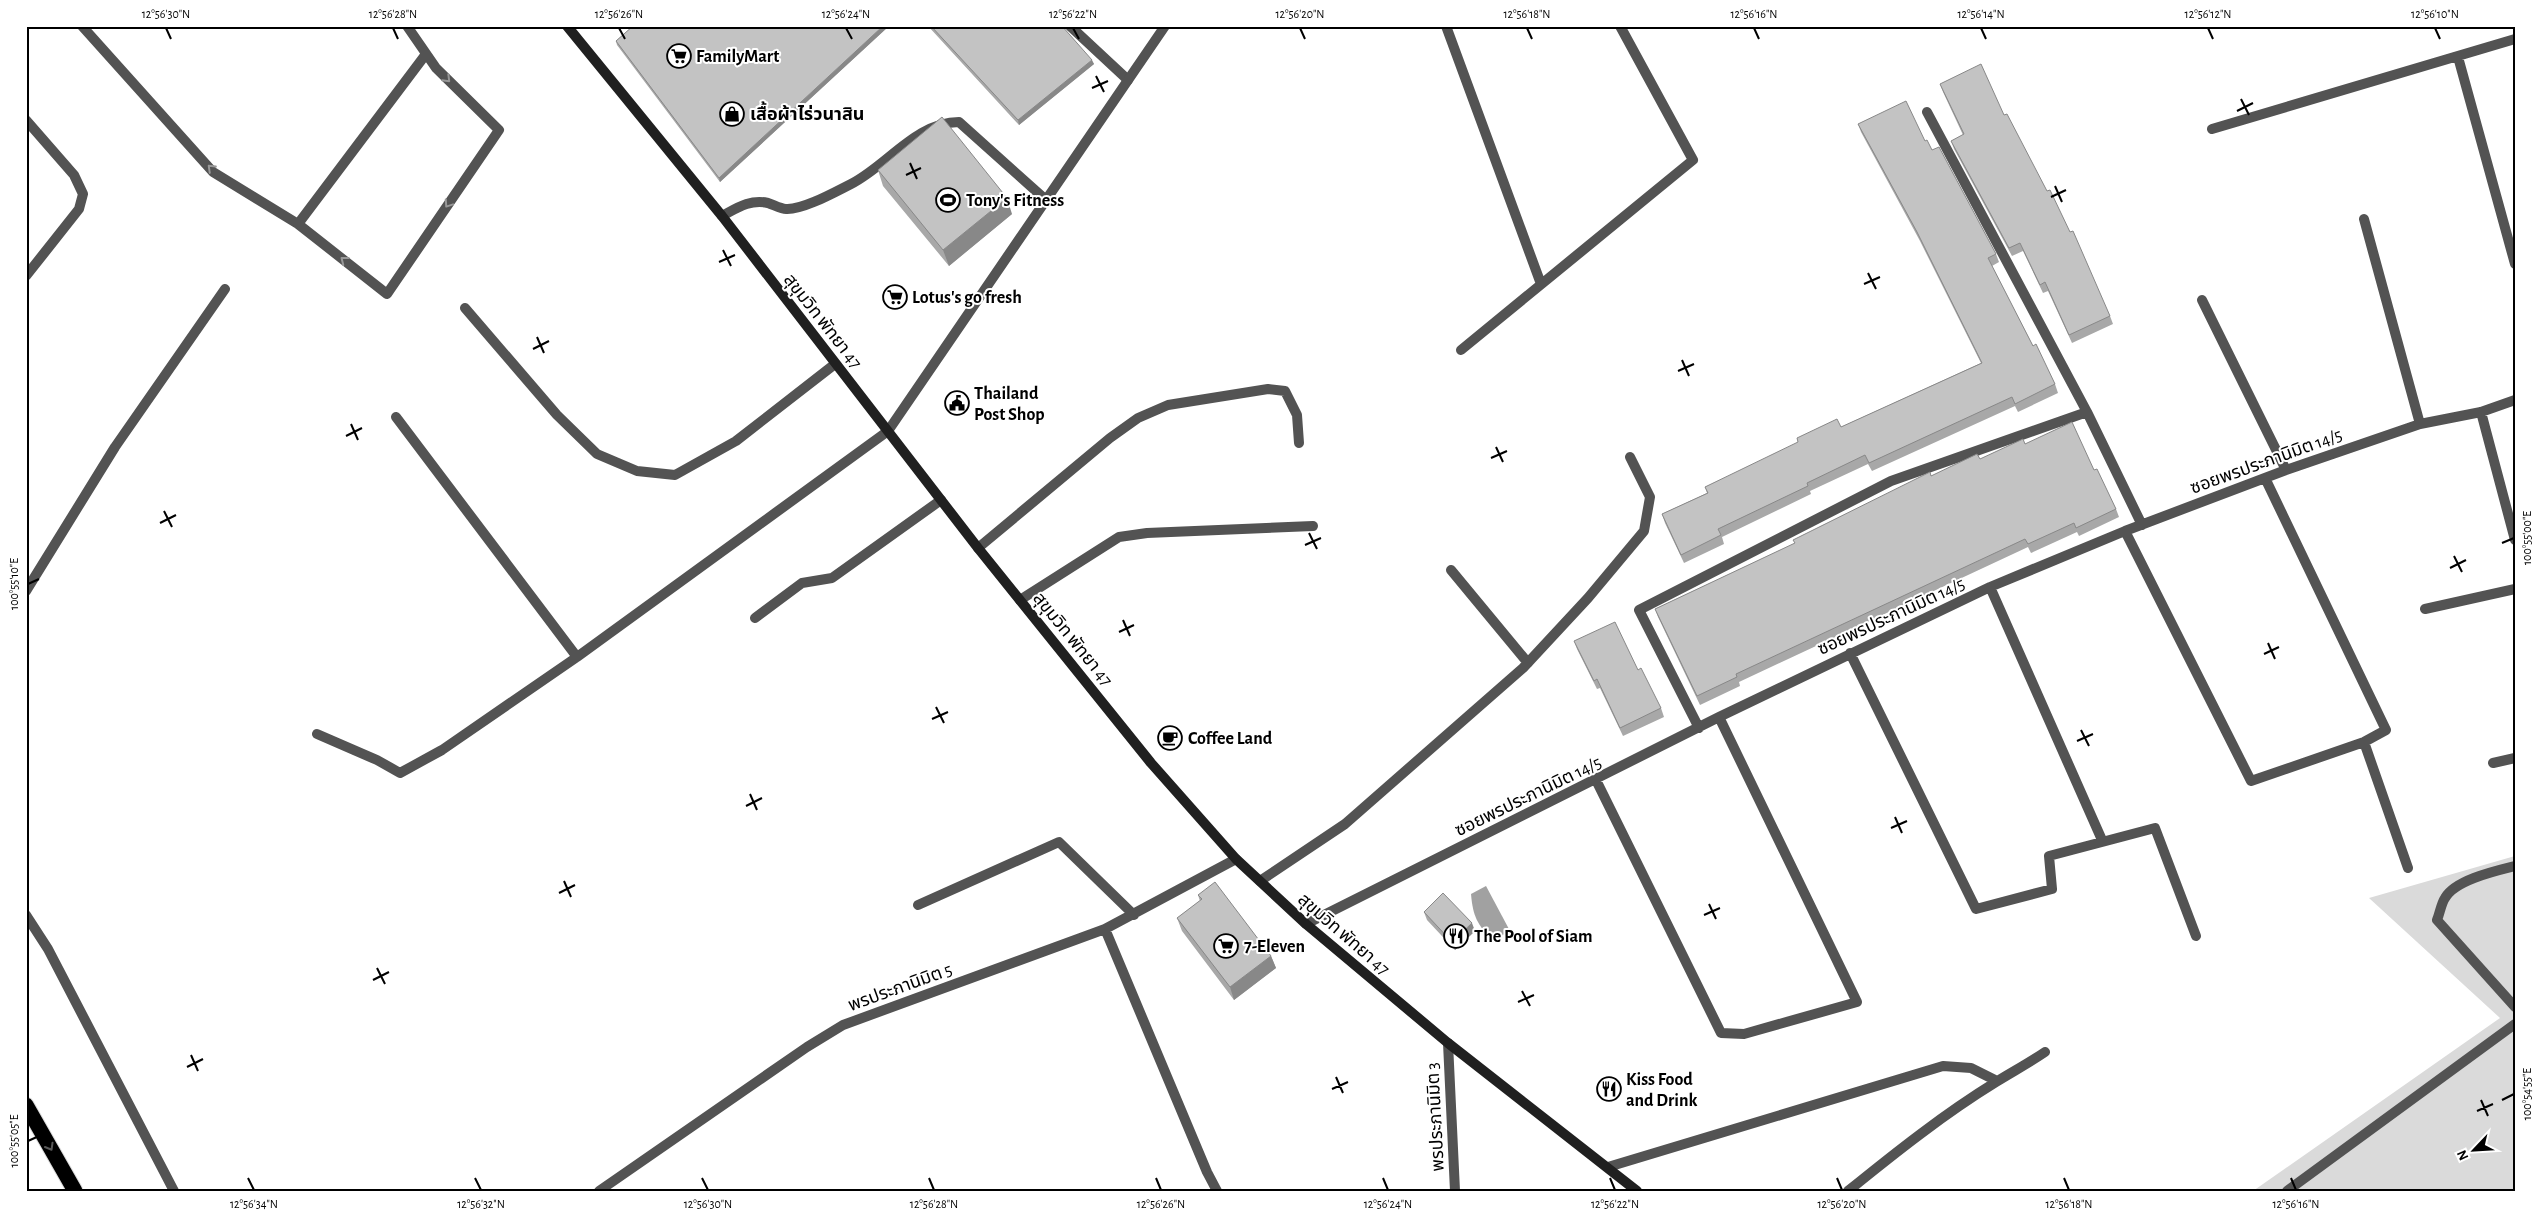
<svg xmlns="http://www.w3.org/2000/svg" width="2541" height="1217" font-family="'Alegreya Sans','Noto Sans Thai',sans-serif">
<rect width="100%" height="100%" fill="#fff"/>
<path fill="#dadada" d="M2515,856V1191H2253L2500,1018L2369,898Z"/>
<path fill="#a1a1a1" d="M1486,886L1510,931L1492,941C1477,923 1473,917 1471,894Z"/>
<g fill="none" stroke-linecap="round" stroke-linejoin="round">
<g stroke="#dbdbdb" stroke-width="17">
<path id="highway" d="M26,1105L75,1191"/>
</g>
<path stroke="#535353" stroke-width="10" d="M82,26L213,172L298,224L387,294L499,130L436,68L407,26
M1070,26L1128,80
M722,216C737,208 750,199 768,203C774,205 781,209 786,209C803,210 835,192 851,184C887,166 916,122 959,122L1046,200
M298,224L426,54
M755,618L802,583L832,578L941,500
M2515,866C2495,871 2455,880 2445,898C2441,904 2440,913 2437,920L2515,1007
M2287,1191L2515,1024"/>
<path stroke="#535353" stroke-width="10" d="M1446,26L1541,284
M2458,57L2515,264
M1927,112L2087,412L2142,525
M26,120L74,175L83,194L79,209L26,276
M2212,129L2515,39
M2364,219L2420,424
M2202,300L2286,470
M465,308L557,415L597,454L637,471L675,475L736,441L835,364
M1461,350L1693,160L1620,26
M2481,412L2515,540
M396,417L577,657L888,431L1165,26
M2125,531L2251,781L2364,742L2386,730L2265,478
M978,548L1110,438L1138,418L1168,405L1268,389L1285,391L1297,415L1299,443
M1451,570L1528,663
M1990,587L2102,840
M26,591L115,447L225,289
M1020,600L1119,537L1147,533L1313,526
M2425,609L2515,589
M1850,653L1976,909L2052,889L2049,856L2155,828L2196,936
M1699,728L1639,610L1891,481L2087,412
M317,734L377,760L400,773L442,750L577,657
M2364,742L2408,868
M2493,763L2515,758
M1596,780L1721,1033L1744,1034L1857,1002L1719,717
M1260,881L1345,824L1523,668L1588,598L1644,531L1650,497L1630,457
M918,905L1059,842L1134,915
M26,915L48,949L174,1191
M1306,924L1719,717L1990,587L2125,531L2286,470L2420,424L2481,412L2515,400
M1105,929L1207,1172L1217,1191
M1448,1043L1455,1191
M1608,1167L1943,1066L1971,1068L1997,1081
M599,1191L807,1047L843,1025L1105,929L1236,859
M1848,1191C1896,1152 1944,1114 1996,1082C2012,1072 2029,1063 2045,1052"/>
<path stroke="#202020" stroke-width="10" d="M567,26L722,216L978,548L1151,763L1236,859L1306,924L1448,1043L1637,1191"/>
<use href="#highway" stroke="#000" stroke-width="15"/>
</g>
<path fill="#a8a8a8" d="M633,26H889L720,182L617,45L616,41Z
M928,26H1062L1094,64L1019,125Z
M1940,84L2004,115L2110,316L2113,324L2072,343L2048,291L2043,293L2023,251L2012,256L1954,149L1951,141L1963,135L1943,92Z
M1858,124L1925,141L1932,150L1996,254L1999,262L1992,266L2033,346L2055,384L2058,393L2018,412L2015,406L1872,471L1868,464L1810,491L1811,494L1722,537L1724,544L1684,563L1665,523L1662,514L1707,493L1705,487L1841,427L1981,363L1920,241L1861,132Z
M878,170L1012,214L949,266L883,186Z
M2025,444L2094,470L2116,509L2119,517L2079,536L2077,532L2031,553L2028,547L1739,682L1740,686L1700,705L1658,617L1655,609L1794,544L1931,476Z
M1574,641L1638,670L1661,708L1664,717L1623,736L1600,688L1597,689L1577,649Z
M1198,895L1271,956L1276,968L1234,1000L1182,931L1177,918L1200,901Z
M1424,912L1475,931L1455,950L1427,920Z"/>
<path fill="#888" d="M883,26H889L720,182L719,178Z
M1092,60L1094,64L1019,125L1018,120Z
M1007,198L1012,214L949,266L943,250Z
M1472,923L1475,931L1455,950L1452,942Z
M1271,956L1276,968L1234,1000L1230,987Z"/>
<path fill="#c3c3c3" stroke="#888" d="M633,26H883L719,178L616,41Z
M931,26H1062L1092,60L1018,120Z
M1981,64L2004,115L2007,114L2047,191L2050,190L2070,232L2073,231L2110,316L2069,335L2045,282L2040,285L2020,243L2009,248L1951,141L1964,134L1940,84Z
M1906,101L1925,141L1927,140L1932,150L1939,147L1996,254L1988,258L2033,346L2036,344L2055,384L2015,404L2012,397L1869,463L1865,455L1807,483L1808,486L1718,529L1721,535L1681,555L1662,514L1708,493L1705,487L1798,442L1797,438L1837,419L1841,427L1982,363L1917,232L1858,124Z
M942,117L1007,198L943,250L878,170Z
M2072,422L2094,470L2097,469L2116,509L2076,528L2074,523L2028,544L2025,539L1736,674L1737,677L1697,696L1655,609L1795,543L1793,540L1930,472L1931,476L1977,454L1980,459L2023,439L2025,444Z
M1615,622L1638,670L1641,668L1661,708L1620,728L1597,679L1594,681L1574,641Z
M1215,882L1271,956L1230,987L1177,918L1202,899L1198,895Z
M1443,893L1472,923L1452,942L1424,912Z"/>
<defs><path id="oneway-chevron" d="M-2-3.5L2.5 0L-2 3.5" fill="none" stroke-width="1.6" stroke-linecap="round" stroke-linejoin="round" transform="scale(1.25)"/></defs>
<g stroke="#989898">
<use href="#oneway-chevron" transform="translate(447 79) rotate(45)"/>
<use href="#oneway-chevron" transform="translate(211 168) rotate(-136)"/>
<use href="#oneway-chevron" transform="translate(448 204) rotate(124)"/>
<use href="#oneway-chevron" transform="translate(344 260) rotate(-142)"/>
</g>
<use stroke="#595959" href="#oneway-chevron" transform="translate(50 1147) rotate(60)"/>
<path fill="none" stroke="#000" stroke-width="2" d="M166,28L171,39M393,28L398,39M619,28L625,39M846,28L852,39M1073,28L1079,39M1300,28L1305,39M1527,28L1532,39M1754,28L1759,39M1981,28L1986,39M2208,28L2213,39M2435,28L2440,39M1096,76L1104,92M1092,88L1108,81M2241,99L2249,115M2237,111L2253,103M910,163L917,179M906,175L921,168M2055,186L2062,202M2051,197L2066,190M723,250L731,266M719,262L735,255M1868,273L1876,289M1864,284L1880,277M537,337L544,353M533,349L549,341M1682,360L1689,376M1678,371L1694,364M351,424L358,440M346,436L362,428M1496,447L1503,462M1491,458L1507,451M164,511L172,527M160,523L176,515M1309,533L1317,549M2502,543L2514,538M1305,545L1321,538M2454,556L2462,572M2450,568L2466,560M28,584L39,579M1123,620L1130,636M1119,632L1134,625M2268,643L2275,659M2264,654L2279,647M936,707L944,723M932,719L948,712M2081,730L2089,746M2077,741L2093,734M750,794L757,810M746,806L762,798M1895,817L1902,833M1891,828L1907,821M564,881L571,897M559,893L575,885M1709,904L1716,919M1704,915L1720,908M377,968L385,984M373,980L389,972M1522,991L1530,1006M1518,1002L1534,995M191,1055L198,1071M187,1067L203,1059M1336,1077L1343,1093M1332,1089L1348,1082M2481,1100L2488,1116M2502,1100L2514,1094M2477,1111L2493,1104M28,1141L39,1136M248,1178L254,1190M475,1178L481,1190M702,1178L708,1190M929,1178L934,1190M1156,1178L1161,1190M1383,1178L1388,1190M1610,1178L1615,1190M1837,1178L1842,1190M2064,1178L2069,1190M2291,1178L2296,1190"/>
<defs>
<g id="supermarket-ring" transform="scale(1.25)"><circle r="9.5" fill="#fff" stroke="#000" stroke-width="1.5"/><path d="M-6-5.5h2.5l.6 2H6L4.5 2H-2.5L-4.4-4H-6ZM-1.5 3.2a1.3 1.3 0 1 0 .1 0ZM3 3.2a1.3 1.3 0 1 0 .1 0Z" fill="#000"/></g>
<g id="shop-ring" transform="scale(1.25)"><circle r="9.5" fill="#fff" stroke="#000" stroke-width="1.5"/><path d="M-5-2.5h2.3a2.7 3.5 0 0 1 5.4 0H5L5.5 6h-11ZM-1.5-2.5h3a1.5 2.3 0 0 0-3 0Z" fill="#000"/></g>
<g id="stadium-ring" transform="scale(1.25)"><circle r="9.5" fill="#fff" stroke="#000" stroke-width="1.5"/><path d="M0-5a6.5 5 0 1 0 0 10a6.5 5 0 1 0 0-10ZM-3.5-1.8h7v3.6h-7Z" fill="#000"/></g>
<g id="civic-ring" transform="scale(1.25)"><circle r="9.5" fill="#fff" stroke="#000" stroke-width="1.5"/><path d="M-.6-6.5H3V-4.5H.6V-3L4-1V1h2V6H-6V1h2V-1L-.6-3ZM-1.2 2.5V6h2.4V2.5Z" fill="#000"/></g>
<g id="cafe-ring" transform="scale(1.25)"><circle r="9.5" fill="#fff" stroke="#000" stroke-width="1.5"/><path d="M-5.5-4.5H6V0H3Q3 3.5 0 3.5H-2.5Q-5.5 3.5-5.5 0ZM3-3.2v2h1.7v-2ZM-6 4.5H4V6H-6Z" fill="#000"/></g>
<g id="restaurant-ring" transform="scale(1.25)"><circle r="9.5" fill="#fff" stroke="#000" stroke-width="1.5"/><path d="M-5-6h1v4h1v-4h1v4h1v-4h1v5L-1.5 .5V6h-2V.5L-5-1ZM5-6V6H3V1.5H1.5Q1.5-4 5-6Z" fill="#000"/></g>
</defs>
<g fill-rule="evenodd">
<use href="#supermarket-ring" x="679" y="56"/>
<use href="#shop-ring" x="732" y="114"/>
<use href="#stadium-ring" x="948" y="200"/>
<use href="#supermarket-ring" x="895" y="297"/>
<use href="#civic-ring" x="957" y="403"/>
<use href="#cafe-ring" x="1170" y="738"/>
<use href="#restaurant-ring" x="1456" y="936"/>
<use href="#supermarket-ring" x="1226" y="946"/>
<use href="#restaurant-ring" x="1609" y="1089"/>
</g>
<g text-anchor="middle" stroke-width="4" stroke-linejoin="round" paint-order="stroke">
<g font-size="18" font-weight="bold" fill="#000" stroke="#fff" text-anchor="start">
<text x="696" y="62">FamilyMart</text>
<text x="750" y="120">เสื้อผ้าไร่วนาสิน</text>
<text x="966" y="206">Tony's Fitness</text>
<text x="912" y="303">Lotus's go fresh</text>
<text x="974" y="399">Thailand<tspan x="974" dy="21">Post Shop</tspan></text>
<text x="1188" y="744">Coffee Land</text>
<text x="1474" y="942">The Pool of Siam</text>
<text x="1244" y="952">7-Eleven</text>
<text x="1626" y="1085">Kiss Food<tspan x="1626" dy="21">and Drink</tspan></text>
</g>
<g font-size="18" fill="#000" stroke="#fff">
<text transform="translate(823 321) rotate(52)" y="6">สุขุมวิท พัทยา 47</text>
<text transform="translate(2266 461) rotate(-20)" y="6">ซอยพรประภานิมิต 14/5</text>
<text transform="translate(1891 616) rotate(-25)" y="6">ซอยพรประภานิมิต 14/5</text>
<text transform="translate(1073 639) rotate(51)" y="6">สุขุมวิท พัทยา 47</text>
<text transform="translate(1528 796) rotate(-26)" y="6">ซอยพรประภานิมิต 14/5</text>
<text transform="translate(1344 934) rotate(41)" y="6">สุขุมวิท พัทยา 47</text>
<text transform="translate(900 987) rotate(-20)" y="6">พรประภานิมิต 5</text>
<text transform="translate(1435 1117) rotate(-93)" y="6">พรประภานิมิต 3</text>
</g>
</g>
<rect width="2541" height="1217" fill="none" stroke="#ffffff" stroke-width="55"/>
<g transform="translate(2474 1150) rotate(245)" stroke="#ffffff" stroke-width="4" paint-order="stroke">
<path d="M0-4L9 19L0 12L-9 19Z" fill="#000000"/>
<text y="-8" font-size="14" font-weight="bold" text-anchor="middle" fill="#000000">N</text>
</g>
<rect x="28" y="28" width="2486" height="1162" fill="none" stroke="#000" stroke-width="2"/>
<g font-size="12" text-anchor="middle" fill="#000">
<text x="166" y="18">12°56'30"N</text>
<text x="393" y="18">12°56'28"N</text>
<text x="619" y="18">12°56'26"N</text>
<text x="846" y="18">12°56'24"N</text>
<text x="1073" y="18">12°56'22"N</text>
<text x="1300" y="18">12°56'20"N</text>
<text x="1527" y="18">12°56'18"N</text>
<text x="1754" y="18">12°56'16"N</text>
<text x="1981" y="18">12°56'14"N</text>
<text x="2208" y="18">12°56'12"N</text>
<text x="2435" y="18">12°56'10"N</text>
<text transform="translate(2527 538) rotate(-90)" y="4">100°55'00"E</text>
<text transform="translate(14 584) rotate(-90)" y="4">100°55'10"E</text>
<text transform="translate(2527 1094) rotate(-90)" y="4">100°54'55"E</text>
<text transform="translate(14 1141) rotate(-90)" y="4">100°55'05"E</text>
<text x="254" y="1208">12°56'34"N</text>
<text x="481" y="1208">12°56'32"N</text>
<text x="708" y="1208">12°56'30"N</text>
<text x="934" y="1208">12°56'28"N</text>
<text x="1161" y="1208">12°56'26"N</text>
<text x="1388" y="1208">12°56'24"N</text>
<text x="1615" y="1208">12°56'22"N</text>
<text x="1842" y="1208">12°56'20"N</text>
<text x="2069" y="1208">12°56'18"N</text>
<text x="2296" y="1208">12°56'16"N</text>
</g>
</svg>
